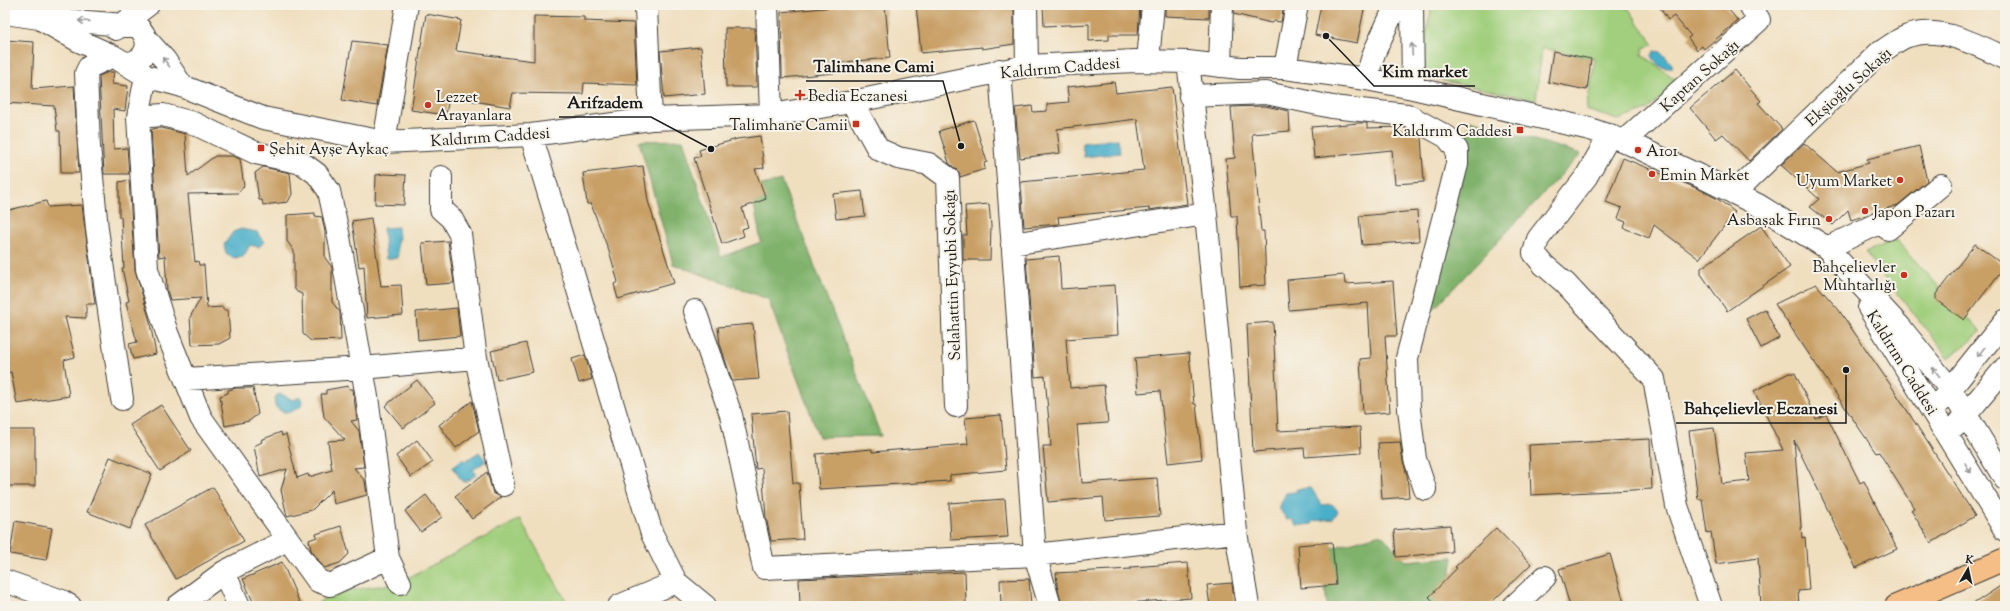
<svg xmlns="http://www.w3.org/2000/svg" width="2010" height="611" font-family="'Sorts Mill Goudy',serif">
<rect width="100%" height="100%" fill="#f7f3e8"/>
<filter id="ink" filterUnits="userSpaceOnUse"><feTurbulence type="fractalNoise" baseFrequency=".025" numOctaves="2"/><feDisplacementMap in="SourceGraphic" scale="8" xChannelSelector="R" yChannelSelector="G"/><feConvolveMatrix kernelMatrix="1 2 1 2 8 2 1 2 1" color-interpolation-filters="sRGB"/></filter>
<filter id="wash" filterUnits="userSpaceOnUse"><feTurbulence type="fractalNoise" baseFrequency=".012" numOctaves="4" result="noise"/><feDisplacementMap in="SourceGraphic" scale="16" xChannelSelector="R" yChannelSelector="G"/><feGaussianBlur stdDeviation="0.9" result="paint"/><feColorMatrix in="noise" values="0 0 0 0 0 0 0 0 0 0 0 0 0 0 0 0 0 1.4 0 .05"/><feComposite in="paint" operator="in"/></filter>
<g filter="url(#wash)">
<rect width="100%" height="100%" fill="#f0dfbf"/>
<path fill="#a1cf7d" stroke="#5e764c" d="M1432,5H1619L1629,9L1654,45L1643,48L1642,55L1679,82L1647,110L1618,120L1586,110L1595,59L1542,48L1536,100L1434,79L1424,70L1422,56Z
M1896,240L1981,332L1949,358L1865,252Z
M520,519L569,606H314L332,593L398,583Z"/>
<path fill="#80b26c" stroke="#4e6744" d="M1470,120L1581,154L1428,315Z
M683,140L721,257L761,242L751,188L781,180L881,436L819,437L768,299L673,264L639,141Z
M1381,534L1406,561L1453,557L1446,606H1327L1321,551Z"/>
<path fill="#4aafc9" stroke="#336672" d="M1655,51L1661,52L1672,64V68C1662,69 1656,65 1651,56Z
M1118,139L1120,153L1084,157L1082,143Z
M398,227L399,239L397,240L398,258L386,259L383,228Z
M241,229L257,232L264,242L259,247L250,245L243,257L232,258L226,253L224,245L233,232Z
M281,394L293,400L300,397L302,401L301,406L291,412C281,414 269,406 277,395Z
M479,452L486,461L473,470L476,475L465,482L461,480L453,467L462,459L465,461Z
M1311,488L1322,505L1332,504L1338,511L1333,519L1314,521L1312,524L1297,526L1292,519L1287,520L1279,508L1286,493L1296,492L1297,489Z"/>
<g id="blocks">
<path fill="#c89f65" d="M855,5H885L890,58L833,63L834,73L782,78L781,12Z
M916,5H1014V44L982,49V47L921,53Z
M1043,5H1140L1138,35H1109V40L1089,41V24L1044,26Z
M1165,5H1209V18L1165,16Z
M1234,5H1284L1281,22L1274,21L1271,23L1234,14Z
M1321,5H1365L1357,43L1315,35Z
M1658,5H1725L1738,21L1704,49L1702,46L1697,50L1688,38L1691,36L1674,16L1668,20Z
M426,14L461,20L456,51L534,61V16L584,17V21L634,23L637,85L584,83L583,94L513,93L510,107L449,97L446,115L411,110Z
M725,28H755L757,87H726Z
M5,40L34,42L32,89L74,86L79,173H61L60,131H57L54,106L5,103Z
M352,41L388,45L377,106L342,100Z
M701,47L705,94L664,98L660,51Z
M1553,51L1591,59L1587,90L1548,82Z
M1735,70L1761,101L1758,103L1782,129L1749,161L1723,134L1716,139L1690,108Z
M109,72H114L112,84L128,86L125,111L113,109L114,149L127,148L129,174H104L99,76Z
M1114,82L1116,93L1172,87L1187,204L1149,210V208L1058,217L1059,224L1024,227L1021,182L1144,170L1137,119L1057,129L1060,153L1020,158L1015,108L1032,106L1033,112L1047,111V104L1069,102L1067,87Z
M1265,106L1289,111L1290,131L1252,134L1261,231H1264L1266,285L1240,287L1237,216H1231L1226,159L1235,158L1231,107Z
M974,120L987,162L984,163L985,169L960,177L959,172L949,163L939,131Z
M1360,123H1367V128L1403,127L1421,137L1424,182L1395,184L1392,150L1314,158L1311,127Z
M156,128H162L185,134L188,176L215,156H232L240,159L244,186L238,193L188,194L195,262L198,261L199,265H204L207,308L223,307V310H228L230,338L219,344L192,345L190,317L201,298L170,300L167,291L165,256L159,257L151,130Z
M760,136L764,168L755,169L766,199L742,208L748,227L742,229L744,236L722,244L694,158L701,156L699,150L737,139Z
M1804,143L1837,172L1869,163L1867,159L1919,146L1927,181L1898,205L1851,220L1848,210L1833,225L1810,207L1819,199L1781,165Z
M1623,158L1701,190L1719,200L1735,212L1699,259L1654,225L1649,238L1624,228L1626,222L1618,219L1622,208L1606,202Z
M643,166L648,201L674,283L618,299L614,284L618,282L610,254L591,204H587L583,173Z
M263,167L290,173L292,194L288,202L263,205L262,200H259L255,173Z
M384,174L406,175L404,205L375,204L376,175Z
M129,180L135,270L149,318L156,354L133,359L129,344L137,342L126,302L129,301L122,268H124L121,217H119V182Z
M862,191L865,216L836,219L833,194Z
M46,201L48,207L82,205L95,304H86V318L65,317L75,357L64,360L69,396L17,404L11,372L5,373V211Z
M989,204L991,226L990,260H963V235H967L965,206Z
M1417,211L1419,241L1362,245L1359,216Z
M315,213V216L322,217L325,232V258L332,267V302L340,312L341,340L311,341L303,334L302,294L297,292L294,288V251L287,241V215Z
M371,218L381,286L401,285L403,315L367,318L364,266L359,267L352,221Z
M1761,226L1790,267L1727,311L1701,274V268Z
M448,241L454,283L426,285L422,243Z
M1975,244L2005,266L1964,320L1936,300V294Z
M1059,256L1061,289L1115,285L1118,335L1066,339L1070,388L1104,385L1108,423L1077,425L1082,483L1157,478L1160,516L1105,520L1103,497L1048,502L1043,446H1051L1045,376L1035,377L1026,259Z
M1344,275L1345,284L1393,281L1397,336H1385L1390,412L1363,414L1360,359L1371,358L1368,303L1289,310L1287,280Z
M1816,284L1838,309L1892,387L1975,516L1931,543L1911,510L1914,508L1879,452L1876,453L1775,304Z
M457,308L460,336L418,340L416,312Z
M1765,309L1779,338L1761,348L1746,319Z
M1273,322L1278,431L1360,427L1361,453L1305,457L1304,448L1253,452L1247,324Z
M753,324L759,379L732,381L720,344L718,327Z
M526,343L533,372L497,380L491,351Z
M1189,353L1194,404H1196L1202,459L1168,463L1160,391L1138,393L1135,358Z
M585,355L592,379L579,383L572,359Z
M1789,373H1795L1816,419L1826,414L1860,483L1864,481L1897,549L1856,568L1794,440L1802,538L1805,537L1809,590L1798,591L1799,606H1761L1758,558L1716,564L1711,532L1707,533L1702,499H1698L1689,431L1714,428L1722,484L1749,481L1746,453L1783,450L1754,391Z
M417,380L435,403L403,428L385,406Z
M348,386L349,389H353L357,420L351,421L359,431L364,467L354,468L365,481L367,495L334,504L332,490L312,510L287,516L281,490L287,469L260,477L254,446L262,442L261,440L281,432L282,436L286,434L297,478L308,474L309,477L332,470L328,441L345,440L324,417L321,394H326V390Z
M236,388H253L258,414L249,421L225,426L220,396L228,393V390Z
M472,401L479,431L456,448L439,425Z
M161,405L191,451L160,471L130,425Z
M787,411L793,483H799L803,539L771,541L766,517L762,468L756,469L751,414Z
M1001,415L1006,470L950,475V481L819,489L816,454L872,449V452L968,444L965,418Z
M5,430H35V486H5Z
M1650,439L1652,489L1531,495L1529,445Z
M417,440L433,462L411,477L396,456Z
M1400,442L1403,461L1407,475L1409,497L1382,499L1378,443Z
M110,457L152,474L130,529L87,512Z
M487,472L493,493L501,497L472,519L455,496Z
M213,487L244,541L176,579L145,525Z
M426,495L442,517L421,532L405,511Z
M1005,499L1008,537L951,540L949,503Z
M15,521L52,528L46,560L10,554Z
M1450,525L1452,552L1396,557L1394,530Z
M341,526L349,554L340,563L324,568L311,550L309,540L317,537L316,534Z
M1496,528L1531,564L1488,606H1438L1429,597L1457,568L1455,567Z
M1332,542L1336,585L1301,588L1298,545Z
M1610,554L1625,606H1570L1559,569Z
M282,562L301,606H255L243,579Z
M1188,563L1191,598L1114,604V606H1062L1057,586L1056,573L1131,569V567Z
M965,572L966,604L915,606H800L799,579Z
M1029,579L1031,606H1001L1000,580Z
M1232,583L1235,606H1210L1207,585Z
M2005,583V606H1970Z"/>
</g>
</g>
<g filter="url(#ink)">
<use href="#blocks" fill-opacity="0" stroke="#3c3934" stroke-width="1"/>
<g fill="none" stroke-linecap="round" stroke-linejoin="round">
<g stroke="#3c3934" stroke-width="24">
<path id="minor" d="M767,5L771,115
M1026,5L1027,66
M1412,5L1413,88
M646,8L651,119
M5,13L39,18L136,26C155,39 147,64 124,63
M39,18L79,41L113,56L146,76L182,86L263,118L384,142L531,135L651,119L771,115L852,102L1027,66L1136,61L1188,62L1240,68H1285L1366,79L1413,88L1590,129L1624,141L1706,179L1758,205L1827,248L1900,327L1951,390L2005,479
M116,29L148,5
M147,40L165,60L182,86
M113,56L89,67L86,73L89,146L97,229L122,399
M1148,61L1153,5
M1188,62L1206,214L1236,532L1248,606
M1220,66L1222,5
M1285,68L1297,5
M1000,70L1035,555L1050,606
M146,76L138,117L147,269L167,333L201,418L318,581L330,585L388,558L400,583
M1366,79L1374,53L1396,5
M1190,96L1266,93L1332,107L1407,115L1447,137L1457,150V164L1448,200L1407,358L1409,409L1415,459L1425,489
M852,102L878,149L898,158L929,164L948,178L956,406
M138,117L163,115L193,123L256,153L302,163L317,174L329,191L339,237L367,397L388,558
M531,135L652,534L676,582L705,606
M1610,135L1586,177L1538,239L1534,253L1544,265L1565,283L1654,379L1677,506L1711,606
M1624,141L1759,20L1750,5
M384,142L407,5
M441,177V209L451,218L460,234L476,358
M1734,193L1879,53C1888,48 1898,39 1908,36C1940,25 1977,45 2005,58
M1012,244L1206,214
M1827,248L1881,222L1888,229L1941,185
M1869,308L2005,530
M695,311L731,415L764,568L1035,555L1236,532
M186,379L362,368L476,358L503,485
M1941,401L2005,321
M1957,425L2005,368
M224,572L287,540
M5,581L62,601L70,606
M178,606L224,572L239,606
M619,606L676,582
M1514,606L1545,577"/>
</g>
<g stroke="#3c3934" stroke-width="24">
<path id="major" d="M1896,606L2005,559"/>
</g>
<use href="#minor" stroke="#fff" stroke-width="22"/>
<use href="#major" stroke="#f6be87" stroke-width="22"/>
</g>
<defs><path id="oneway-shaft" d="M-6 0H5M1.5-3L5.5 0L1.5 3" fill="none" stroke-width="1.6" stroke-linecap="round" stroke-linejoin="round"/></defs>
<g stroke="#999">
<use href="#oneway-shaft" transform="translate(84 21) rotate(-176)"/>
<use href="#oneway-shaft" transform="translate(1412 49) rotate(-93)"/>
<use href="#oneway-shaft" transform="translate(166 62) rotate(-127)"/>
<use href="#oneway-shaft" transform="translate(1981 352) rotate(128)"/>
<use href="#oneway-shaft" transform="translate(1936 372) rotate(-129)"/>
<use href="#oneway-shaft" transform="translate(1968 468) rotate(59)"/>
</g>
</g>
<g fill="#c8321e" stroke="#f7f3e8" stroke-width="1.5">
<path d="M798 89h4v4h4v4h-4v4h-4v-4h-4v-4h4z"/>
<circle cx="428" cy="105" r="4"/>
<rect x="852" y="120" width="8" height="8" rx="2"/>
<rect x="1516" y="126" width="8" height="8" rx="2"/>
<rect x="257" y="144" width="8" height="8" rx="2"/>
<circle cx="1638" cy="150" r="4"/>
<circle cx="1652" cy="174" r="4"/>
<circle cx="1900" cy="180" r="4"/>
<circle cx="1865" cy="211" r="4"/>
<circle cx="1829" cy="219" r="4"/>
<circle cx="1904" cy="275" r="4"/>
</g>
<g text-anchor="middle" stroke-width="4" stroke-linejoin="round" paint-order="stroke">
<g font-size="16" fill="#1c1c1c" stroke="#f7f3e8">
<text transform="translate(1060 67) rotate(-5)" y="6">Kaldırım Caddesi</text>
<text transform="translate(1699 75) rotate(-42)" y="6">Kaptan Sokağı</text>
<text transform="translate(1848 86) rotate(-42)" y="6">Ekşioğlu Sokağı</text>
<text transform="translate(490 136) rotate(-4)" y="6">Kaldırım Caddesi</text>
<text transform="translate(951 275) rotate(-92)" y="6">Selahattin Eyyubi Sokağı</text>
<text transform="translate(1903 362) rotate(58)" y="6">Kaldırım Caddesi</text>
</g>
<g font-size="16" fill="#1c1c1c" stroke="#f7f3e8" text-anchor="start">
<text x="808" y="101">Bedia Eczanesi</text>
<text x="436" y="102">Lezzet<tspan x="436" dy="18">Arayanlara</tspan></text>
<text x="848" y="130" text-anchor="end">Talimhane Camii</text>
<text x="1512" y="136" text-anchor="end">Kaldırım Caddesi</text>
<text x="269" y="154">Şehit Ayşe Aykaç</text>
<text x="1646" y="156">A101</text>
<text x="1660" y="180">Emin Market</text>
<text x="1892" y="186" text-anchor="end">Uyum Market</text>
<text x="1873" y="217">Japon Pazarı</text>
<text x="1821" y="225" text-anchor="end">Asbaşak Fırın</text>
<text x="1896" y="272" text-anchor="end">Bahçelievler<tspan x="1896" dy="18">Muhtarlığı</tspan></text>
</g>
</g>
<path fill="none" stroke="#1c1c1c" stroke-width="1.5" d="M961 146L943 81H806M1326 36L1374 86H1475M711 149L651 117H559M1846 370L1846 423H1676"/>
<g fill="#1c1c1c" stroke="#f7f3e8" stroke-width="1.5">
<circle cx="961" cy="146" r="4"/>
<circle cx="1326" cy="36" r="4"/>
<circle cx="711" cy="149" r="4"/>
<circle cx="1846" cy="370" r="4"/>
</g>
<g font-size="17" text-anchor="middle" font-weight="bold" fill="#1c1c1c" stroke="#f7f3e8" stroke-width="4" stroke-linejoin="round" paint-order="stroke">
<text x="874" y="72">Talimhane Cami</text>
<text x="1425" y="77">Kim market</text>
<text x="605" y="108">Arifzadem</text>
<text x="1761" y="414">Bahçelievler Eczanesi</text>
</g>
<rect width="2010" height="611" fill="none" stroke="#f7f3e8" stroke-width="20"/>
<g transform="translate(1968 569) rotate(9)" stroke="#f7f3e8" stroke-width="3" paint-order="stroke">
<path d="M0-3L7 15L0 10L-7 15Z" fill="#1c1c1c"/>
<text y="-6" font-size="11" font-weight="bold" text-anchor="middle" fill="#1c1c1c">K</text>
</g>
</svg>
